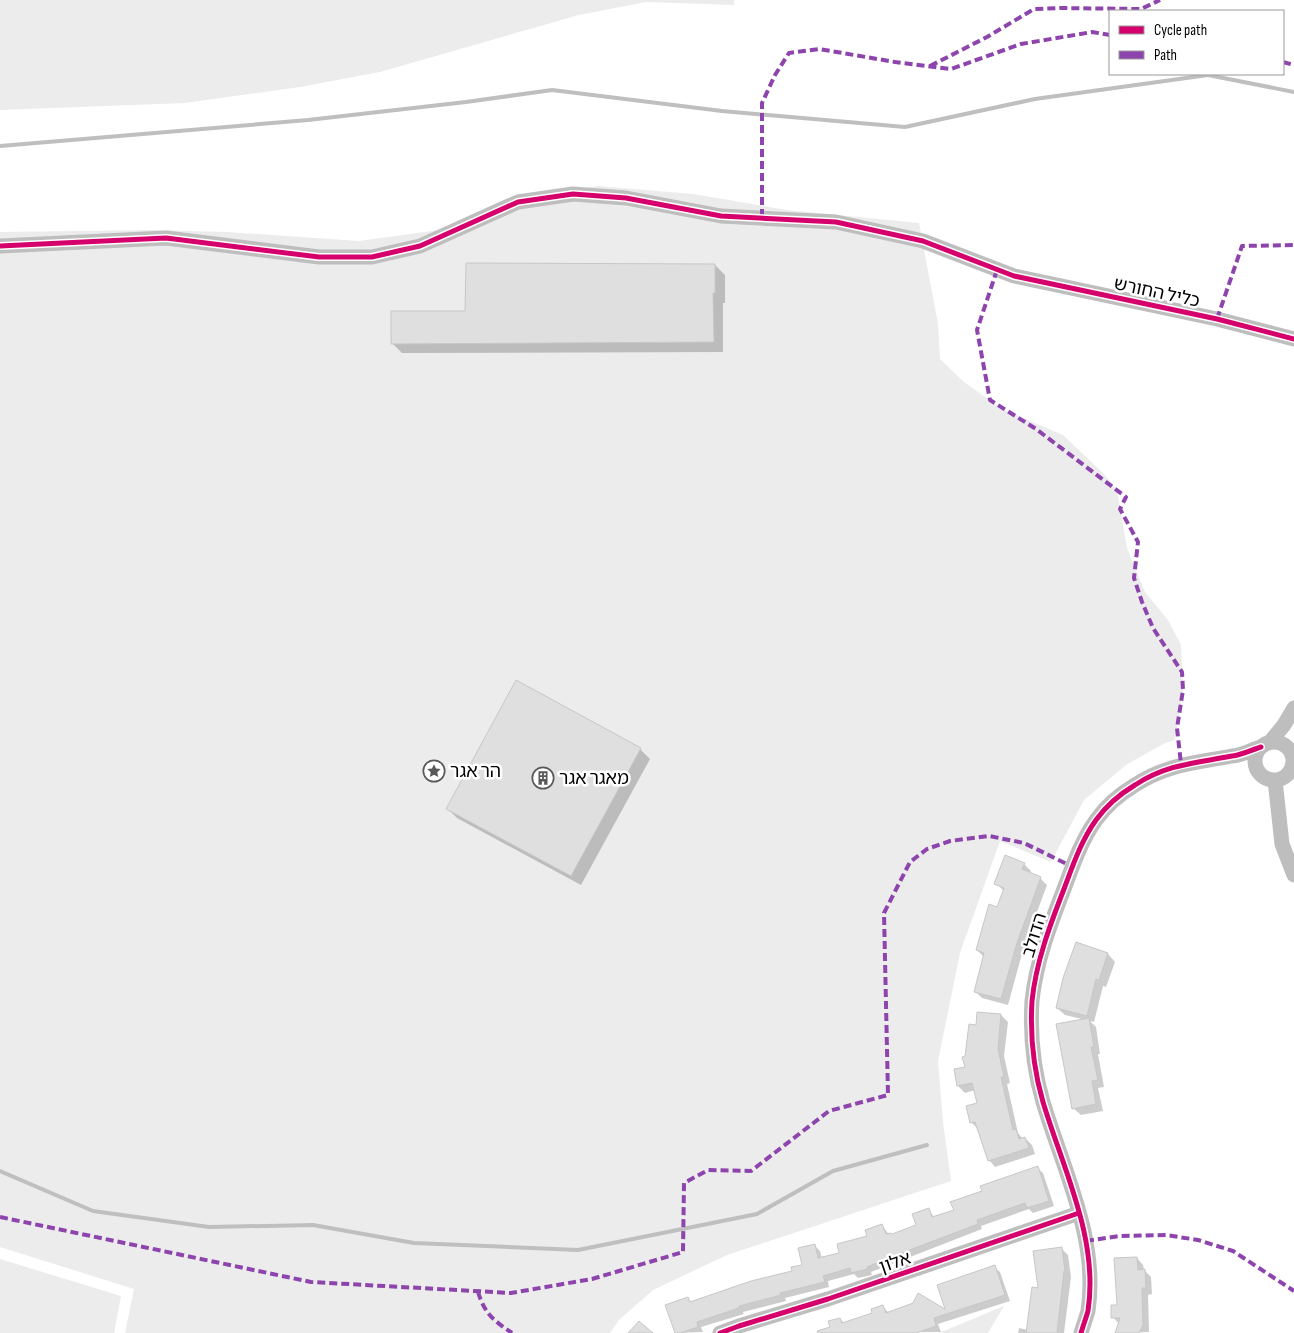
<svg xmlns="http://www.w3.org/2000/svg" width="1294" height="1333" font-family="'Sofia Sans Condensed','Noto Sans Hebrew',sans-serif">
<rect width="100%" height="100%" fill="#fff"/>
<path fill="#ececec" d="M0,0H734V5L646,2L579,15L380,72L300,87L185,103L0,110Z
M598,186L693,194L787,210L919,223L938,324L940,359L964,382L1002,409L1063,435L1104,474L1117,490L1127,548L1145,592L1168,620L1181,645L1183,690L1175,740L1165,743L1126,765L1084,800L1051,862L1000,841L960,953L938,1061L943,1122L951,1181L727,1255L653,1290L619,1320L610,1333H125L134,1289L0,1247V232L152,230L227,232L359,241L439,230L503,200Z
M0,1259L121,1296L114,1333H0Z
M1004,1306L988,1333H939Z"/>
<path fill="#0003" d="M715,265L725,275V303H723V352L402,353L392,343L466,312Z
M640,749L650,759L581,885L457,818L448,809Z
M1024,864L1031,871L1030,873L1040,878L1047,885L1023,950L1008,1005L982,998L976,992L984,957L977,950L998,908L1004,891L996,883Z
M1077,944L1108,954L1115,962L1106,987L1103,986L1094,1022L1090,1021L1096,1027L1100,1054H1098L1104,1087L1098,1088L1103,1111L1081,1115L1073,1108L1086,1020L1065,1015L1057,1008Z
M1001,1015L1008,1022L1004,1056L1010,1083L1007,1084L1018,1133L1023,1139L1025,1138L1032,1145L1035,1154L995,1167L989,1160L978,1129L971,1122L978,1104L975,1090L965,1093L958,1086L955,1070L966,1068L967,1057L977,1026Z
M1037,1168L1043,1173L1054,1206L1033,1213L1029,1209L981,1226L982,1229L905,1259L871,1272L872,1275L858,1278L854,1274L828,1281L829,1287L785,1298L786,1301L743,1312L744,1314L701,1327L703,1332L676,1333L688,1298L692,1303L794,1272L803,1265L814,1245L820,1251L822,1259L841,1253L869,1237L882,1225L889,1235L893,1236L918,1226L928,1209L935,1218L955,1211L983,1191Z
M1061,1248L1068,1255L1071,1277L1064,1333H1018L1019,1328L1028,1330L1040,1290Z
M1137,1258L1143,1265L1144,1270L1151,1277L1152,1294L1148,1295L1149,1332L1116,1333L1119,1324L1113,1317Z
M994,1267L1000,1272L1010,1301L938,1324L941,1332L816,1333L832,1329L840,1319L844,1323L874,1314L883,1307L889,1313L947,1312Z"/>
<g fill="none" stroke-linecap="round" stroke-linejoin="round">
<path stroke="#bfbfbf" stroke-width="4" d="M0,146L308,120L466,102L552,90L722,111L905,127L1035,99L1208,75L1294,92
M0,1171L93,1211L209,1227L313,1225L414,1243L578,1250L757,1214L833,1171L927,1145"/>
</g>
<path fill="#dfdfdf" stroke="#c7c7c7" d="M466,263L715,264V293H713L714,342L391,344V311H465Z
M516,680L641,748L571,876L446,809Z
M1005,855L1025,863L1022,869L1041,877L1017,943L1001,999L974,992L984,953L976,950L989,904L997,907L1004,888L994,884Z
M1076,942L1108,953L1099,980L1096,979L1087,1016L1056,1008L1063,978Z
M977,1012L1001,1014L998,1049L1004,1077H1001L1013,1130L1016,1129L1019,1139L1025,1137L1029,1148L988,1161L975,1122L970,1123L966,1106L977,1103L972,1083L957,1086L954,1069L965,1067L962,1057L965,1056L969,1024L976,1025Z
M1089,1018L1094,1047H1091L1098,1080L1092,1081L1096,1104L1072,1109L1056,1024Z
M1038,1166L1049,1201L1027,1208L1025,1203L977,1220L978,1224L899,1254L867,1267V1269L851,1273L850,1268L823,1276L825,1282L780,1293L781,1295L739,1306V1308L697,1322L698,1327L680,1333H675L665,1305L688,1297L690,1302L751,1281L792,1271L791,1267L802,1265L798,1248L815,1244L818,1258L839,1253L837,1244L867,1236L865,1230L882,1224L886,1234L891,1233L892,1234L916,1225L912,1214L929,1208L932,1217L954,1210L950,1202L982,1191L980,1186Z
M1062,1247L1065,1271H1064L1057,1333H1026L1032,1287L1038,1288L1033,1251Z
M1137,1257L1138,1270L1145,1269L1146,1288H1142L1143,1325L1139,1333H1115L1120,1318H1111V1305H1117L1114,1258Z
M995,1265L1005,1295L934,1318L936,1326L916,1333H818L817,1331L830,1327L828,1321L840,1318L842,1323L872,1313L871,1309L883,1305L886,1313L913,1303L918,1293L945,1309L937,1285Z
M639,1321L653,1333H628Z"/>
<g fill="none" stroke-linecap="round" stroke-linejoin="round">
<path stroke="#bebebe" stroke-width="15" d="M0,246L166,238L319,257H372L420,246L518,202L573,194L626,198L721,216L836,222L923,241L1014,276L1217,319L1294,339
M1270,742L1284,725L1294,708
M1255 761a19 19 0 1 1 38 0a19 19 0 1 1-38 0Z
M1275,780L1282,844L1294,875
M720,1333L739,1326L828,1299L1079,1213
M1081,1333C1083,1326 1086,1318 1088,1311C1099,1239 1063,1169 1043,1102C1034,1071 1030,1034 1032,1001C1036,962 1050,925 1064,889C1073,865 1081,841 1096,820C1106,806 1120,794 1135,785C1167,764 1196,763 1232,756C1242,755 1251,750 1261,747"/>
<path stroke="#8e44ad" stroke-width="4" stroke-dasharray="8 4" stroke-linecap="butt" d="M1283,62L1294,65
M930,66L987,37L1034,9L1060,8L1141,9L1160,0
M762,217V103L775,75L789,53L819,49L895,62L951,69L1021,44L1092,32L1110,35
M997,270L977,330L990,400L1036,429L1126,497L1120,509L1138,542L1134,578L1142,602L1153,628L1182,672L1183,690L1177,728L1181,764
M1217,319L1242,246L1294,245
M0,1217L311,1282L511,1293L592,1279L683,1252L684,1183L708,1170L751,1171L829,1111L888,1095L884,913L910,862L927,849L950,841L989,836L1024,843L1073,867
M1086,1241L1119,1236L1166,1235L1198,1240L1233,1251L1294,1291
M478,1292C485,1314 493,1320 512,1333"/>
<g stroke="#fff" stroke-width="8">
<path id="cycleway" d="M0,246L166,238L319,257H372L420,246L518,202L573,194L626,198L721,216L836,222L923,241L1014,276L1217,319L1294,339
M720,1333L739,1326L828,1299L1079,1213
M1081,1333C1083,1326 1086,1318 1088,1311C1099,1239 1063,1169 1043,1102C1034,1071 1030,1034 1032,1001C1036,962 1050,925 1064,889C1073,865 1081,841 1096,820C1106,806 1120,794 1135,785C1167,764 1196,763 1232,756C1242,755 1251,750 1261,747"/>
</g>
<use href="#cycleway" stroke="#d6006c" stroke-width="5"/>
</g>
<defs>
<g id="sight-ring" transform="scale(1.125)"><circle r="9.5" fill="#fff" stroke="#595959" stroke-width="1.5"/><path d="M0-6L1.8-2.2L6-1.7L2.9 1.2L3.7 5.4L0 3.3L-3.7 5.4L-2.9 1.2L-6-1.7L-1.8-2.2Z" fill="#595959"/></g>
<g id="building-ring" transform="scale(1.125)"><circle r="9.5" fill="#fff" stroke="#595959" stroke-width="1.5"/><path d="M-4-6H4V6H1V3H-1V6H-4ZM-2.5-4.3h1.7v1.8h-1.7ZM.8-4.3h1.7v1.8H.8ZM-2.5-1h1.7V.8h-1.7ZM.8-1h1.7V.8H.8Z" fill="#595959"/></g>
</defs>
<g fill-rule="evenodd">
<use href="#sight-ring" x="434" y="771"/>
<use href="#building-ring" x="543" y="778"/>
</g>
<g text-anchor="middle" stroke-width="5" stroke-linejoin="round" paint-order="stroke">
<g font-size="18" fill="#000" stroke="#fff">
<text transform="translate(1157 292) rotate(12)" y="6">כליל החורש</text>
<text transform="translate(1034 935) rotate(-73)" y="6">הדולב</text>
<text transform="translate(895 1262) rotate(-19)" y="6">אלון</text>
</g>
<g font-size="18" fill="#000" stroke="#fff" text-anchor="start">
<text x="450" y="777">הר אגר</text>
<text x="559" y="784">מאגר אגר</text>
</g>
</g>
<rect x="1109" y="10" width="175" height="65" fill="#ffffff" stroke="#999999"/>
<rect x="1119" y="26" width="25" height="8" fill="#d6006c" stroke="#999999"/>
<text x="1154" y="35" font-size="15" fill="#000000">Cycle path</text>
<rect x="1119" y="51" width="25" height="8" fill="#8e44ad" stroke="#999999"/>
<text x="1154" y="60" font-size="15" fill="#000000">Path</text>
</svg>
